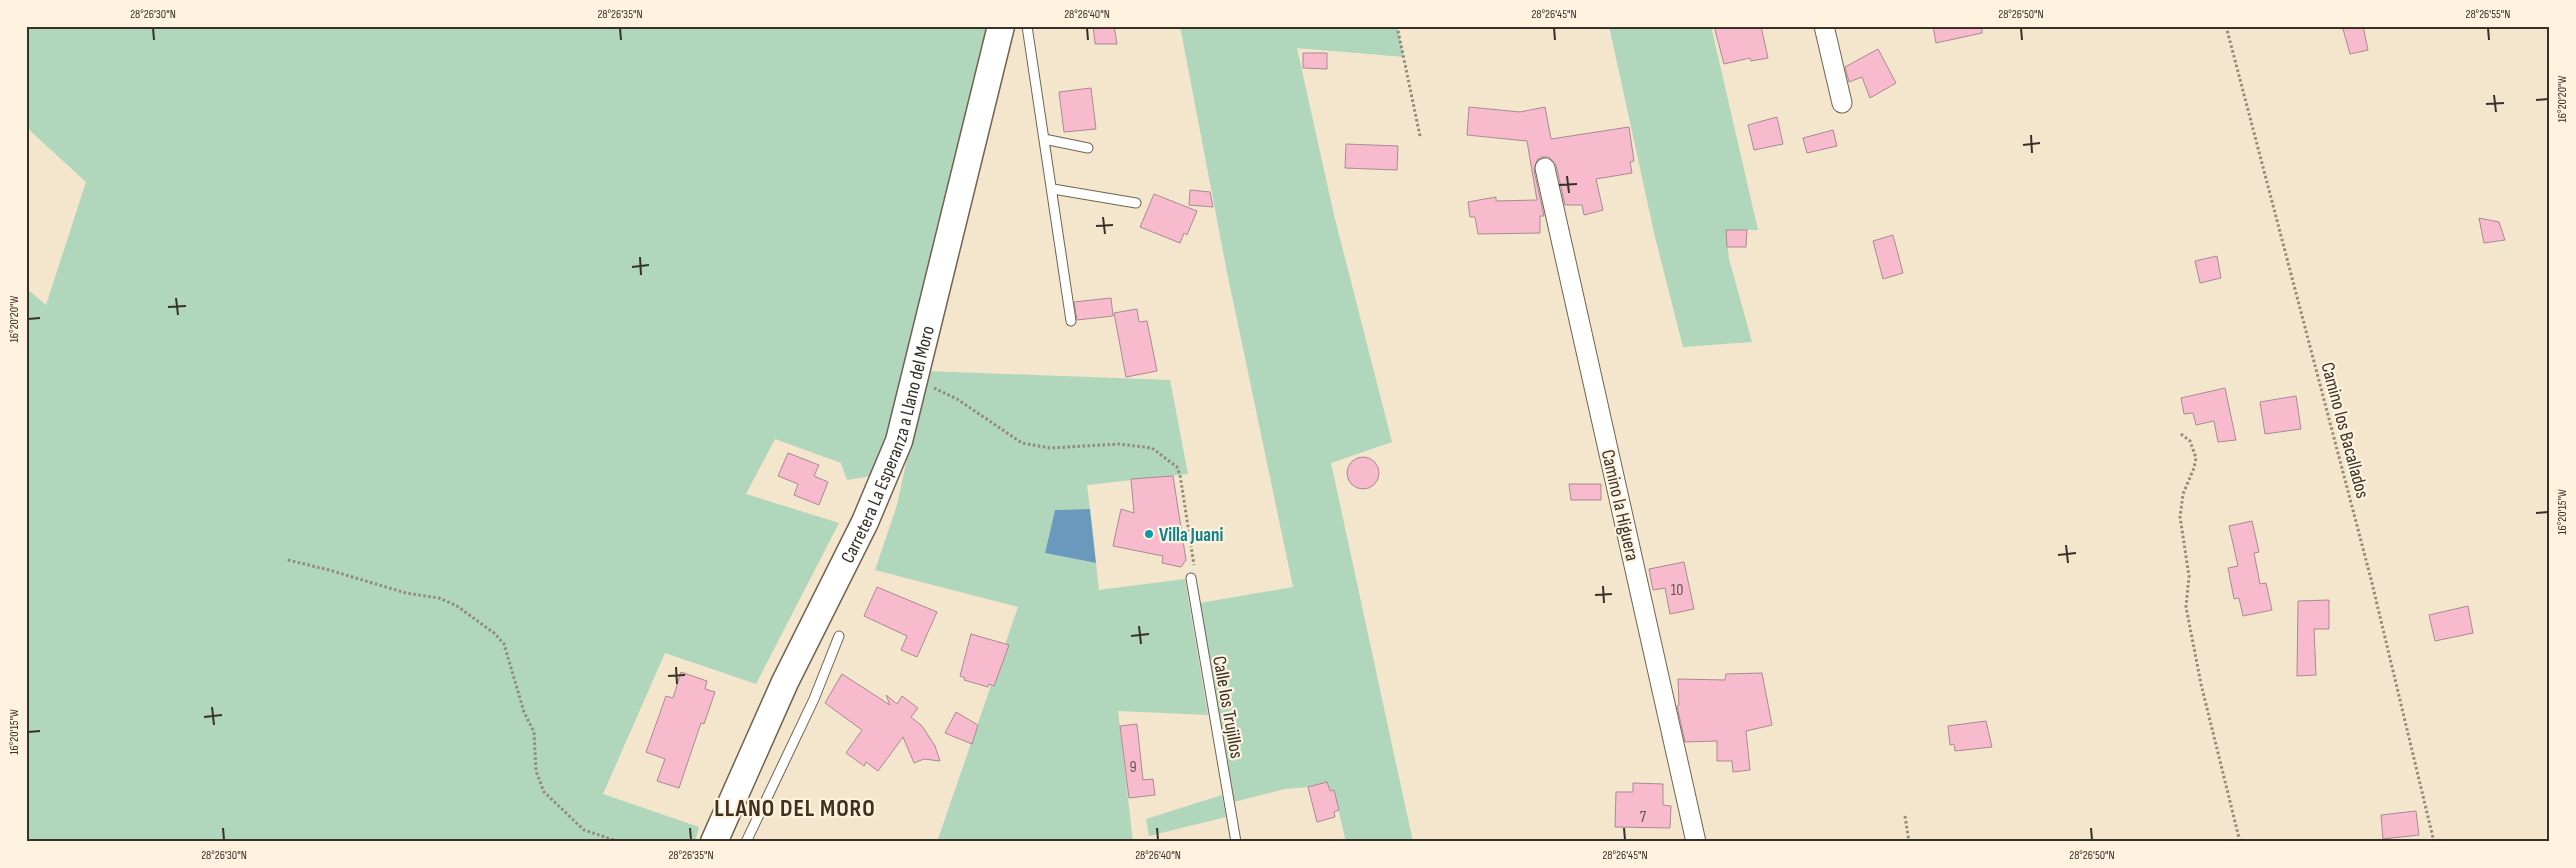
<svg xmlns="http://www.w3.org/2000/svg" width="2576" height="868" font-family="'Sofia Sans Condensed',sans-serif">
<rect width="100%" height="100%" fill="#f4e5cd"/>
<path fill="#b0d6bb" d="M26,26H990L890,430L872,476L847,480L841,463L775,439L746,494L839,523L756,684L665,653L603,794L699,827L695,842H26V288L46,305L86,182L26,127Z
M1180,26H1397L1404,57L1297,48L1334,215L1392,442L1331,463L1413,842H1346L1334,791H1330L1326,782L1308,787L1285,789L1234,802L1200,603L1293,587L1227,272Z
M1609,26H1711L1758,230H1726L1729,259L1752,342L1683,347L1655,237Z
M926,371L1170,380L1188,474L1087,485L1090,509L1055,510L1045,553L1096,563L1099,590L1185,579L1208,715L1118,711L1133,842H937L1018,607L875,570L897,505Z
M1222,795L1226,817L1149,836L1146,819Z"/>
<path fill="#699abd" d="M1090,509L1096,563L1045,553L1055,510Z"/>
<path fill="#f8bbcd" stroke="#a78b93" d="M1093,26H1114L1117,44H1095Z
M1714,26H1761L1768,58L1751,61L1750,58L1724,64Z
M1933,26H1982V33L1936,43Z
M2353,26H2363L2368,50L2350,54L2343,29Z
M1878,49L1896,83L1870,98L1862,77L1849,82L1845,67Z
M1303,53H1327V69L1303,68Z
M1091,88L1096,129L1064,132L1059,92Z
M1469,107L1520,112L1545,107L1551,139L1629,127L1634,161L1630,162L1632,173L1596,179L1603,210L1584,215L1582,205H1565L1556,165L1549,157H1542L1537,160L1534,170L1544,216H1540V233L1478,234L1475,217H1470L1468,202L1496,197V201L1537,200L1527,141L1467,135Z
M1777,117L1783,144L1754,150L1748,125Z
M1833,130L1837,146L1807,153L1803,138Z
M1346,144L1398,146L1397,170L1345,168Z
M1190,190L1210,192L1213,207L1189,205Z
M1154,194L1197,211L1187,235L1184,233L1180,243L1140,227Z
M2479,218L2499,222L2505,240L2484,243Z
M1726,230H1747L1746,247H1727Z
M1893,235L1903,273L1883,279L1873,241Z
M2217,256L2221,278L2200,283L2195,261Z
M1111,298L1113,316L1077,320L1074,302Z
M1137,309L1139,322L1147,321L1157,371L1126,377L1114,313Z
M2225,388L2236,440L2218,442L2214,421L2196,425L2193,413L2184,414L2181,398Z
M2296,396L2301,429L2265,434L2260,402Z
M788,453L819,465L814,476L828,482L819,505L794,495L798,484L778,476Z
M1347 473a16 16 0 1 1 32 0a16 16 0 1 1-32 0Z
M1173,476L1186,560L1181,567L1162,563L1163,556L1113,546L1121,509L1134,513L1131,479Z
M1569,484H1601V500H1571Z
M2252,521L2259,552L2254,553L2260,584L2266,583L2272,610L2243,616L2239,598L2234,599L2228,568L2238,566L2229,526Z
M1684,562L1694,609L1670,614L1665,588L1653,590L1649,569Z
M877,587L937,612L917,657L901,650L907,636L864,616Z
M2329,600V629H2314L2316,675L2297,676L2298,601Z
M2468,606L2473,633L2435,641L2429,615Z
M971,634L1009,645L994,686L989,684L988,687L964,680L965,678L960,676Z
M681,672L707,681L705,689L715,692L704,724L701,723L679,788L657,781L665,759L646,752L666,696L673,698Z
M1762,673L1772,725L1746,731L1750,770L1733,772L1732,761H1717V741L1685,742L1677,706L1679,705L1678,679L1725,680L1726,674Z
M842,674L890,705L886,695L897,704L902,696L918,708L911,717L922,726L935,746L940,761L924,759L914,763L903,737L878,771L866,762L864,766L846,753L862,730L825,703Z
M956,712L978,725L972,744L945,733Z
M1986,721L1992,747L1955,751L1954,744L1950,745L1948,726Z
M1137,724L1143,780L1153,779L1155,795L1129,798L1120,726Z
M1327,782L1330,791L1334,790L1339,810L1334,812L1335,817L1317,822L1308,787Z
M1633,783L1663,784V805L1671,806L1670,828L1615,827L1616,792H1633Z
M2416,811L2419,835L2383,839L2381,815Z"/>
<g fill="none" stroke-linecap="round" stroke-linejoin="round">
<g stroke="#70634f" stroke-width="11">
<path id="lane" d="M1027,26L1071,321
M1044,139L1088,148
M1053,189L1136,203
M1191,578L1236,842
M746,842L814,699L839,636"/>
</g>
<g stroke="#70634f" stroke-width="21">
<path id="street" d="M1824,26L1842,103
M1545,168L1696,842"/>
</g>
<g stroke="#70634f" stroke-width="29">
<g id="secondary">
<path id="s1" d="M714,842L785,682L865,522L899,441L1001,26"/>
</g>
</g>
<path stroke="#948a79" stroke-width="3" stroke-dasharray="2.5 2.5" stroke-linecap="butt" d="M1397,26L1420,136
M2226,26L2371,579L2434,842
M934,388L957,399L1022,443L1050,448L1119,444L1152,448L1177,467L1180,475L1194,565
M2181,434L2190,441L2196,458L2194,468L2183,494L2180,517L2189,576L2186,607L2201,684L2240,842
M1191,540L1213,537
M288,560L329,570L406,593L439,598L457,606L494,633L504,644L524,712L534,732L536,771L544,792L584,830L620,842
M1905,816L1909,842"/>
<use href="#lane" stroke="#fff" stroke-width="9"/>
<use href="#street" stroke="#fff" stroke-width="19"/>
<use href="#secondary" stroke="#fff" stroke-width="26"/>
</g>
<path fill="none" stroke="#373128" stroke-width="2" d="M153,28L154,40M620,28L621,40M1087,28L1088,40M1554,28L1555,40M2021,28L2022,40M2488,28L2489,40M2494,95L2496,112M2536,100L2548,99M2486,104L2504,103M2031,135L2032,153M2023,145L2040,143M1567,176L1569,193M1559,185L1577,184M1103,217L1105,234M1096,226L1113,225M640,257L641,275M632,267L649,265M176,298L178,315M168,307L186,306M28,319L40,318M2536,513L2548,512M2066,545L2068,563M2058,555L2076,553M1603,586L1604,603M1595,595L1612,594M1139,626L1141,644M1131,636L1149,634M676,667L677,684M668,676L685,675M212,707L214,725M204,717L222,715M28,732L40,731M223,828L224,840M690,828L691,840M1157,828L1158,840M1624,828L1625,840M2091,828L2092,840"/>
<circle fill="#0f9aa8" stroke="#fff3e0" stroke-width="2" cx="1149" cy="534" r="5"/>
<g text-anchor="middle" stroke-width="4.5" stroke-linejoin="round" paint-order="stroke">
<g font-size="16" fill="#675451">
<text x="1677" y="595">10</text>
<text x="1133" y="772">9</text>
<text x="1643" y="822">7</text>
</g>
<g font-size="19" fill="#373128" stroke="#fff3e0">
<text transform="translate(2346 430) rotate(75)" y="7">Camino los Bacallados</text>
<text dy="7" stroke="none"><textPath href="#s1" startOffset="435">Carretera La Esperanza a Llano del Moro</textPath></text>
<text transform="translate(1621 505) rotate(77)" y="7">Camino la Higuera</text>
<text transform="translate(1229 707) rotate(80)" y="7">Calle los Trujillos</text>
</g>
<g font-size="19" font-weight="bold" fill="#0d838f" stroke="#fff3e0" text-anchor="start">
<text x="1159" y="541">Villa Juani</text>
</g>
<g font-size="24" font-weight="bold" letter-spacing="1" fill="#3e321f" stroke="#fff3e0">
<text x="795" y="816">LLANO DEL MORO</text>
</g>
</g>
<rect width="2576" height="868" fill="none" stroke="#fff3e0" stroke-width="55"/>
<rect x="28" y="28" width="2520" height="812" fill="none" stroke="#373128" stroke-width="2"/>
<g font-size="12" text-anchor="middle" fill="#373128">
<text x="153" y="18">28°26'30"N</text>
<text x="620" y="18">28°26'35"N</text>
<text x="1087" y="18">28°26'40"N</text>
<text x="1554" y="18">28°26'45"N</text>
<text x="2021" y="18">28°26'50"N</text>
<text x="2488" y="18">28°26'55"N</text>
<text transform="translate(2562 99) rotate(-90)" y="4">16°20'20"W</text>
<text transform="translate(14 319) rotate(-90)" y="4">16°20'20"W</text>
<text transform="translate(2562 512) rotate(-90)" y="4">16°20'15"W</text>
<text transform="translate(14 732) rotate(-90)" y="4">16°20'15"W</text>
<text x="224" y="859">28°26'30"N</text>
<text x="691" y="859">28°26'35"N</text>
<text x="1158" y="859">28°26'40"N</text>
<text x="1625" y="859">28°26'45"N</text>
<text x="2092" y="859">28°26'50"N</text>
</g>
</svg>
